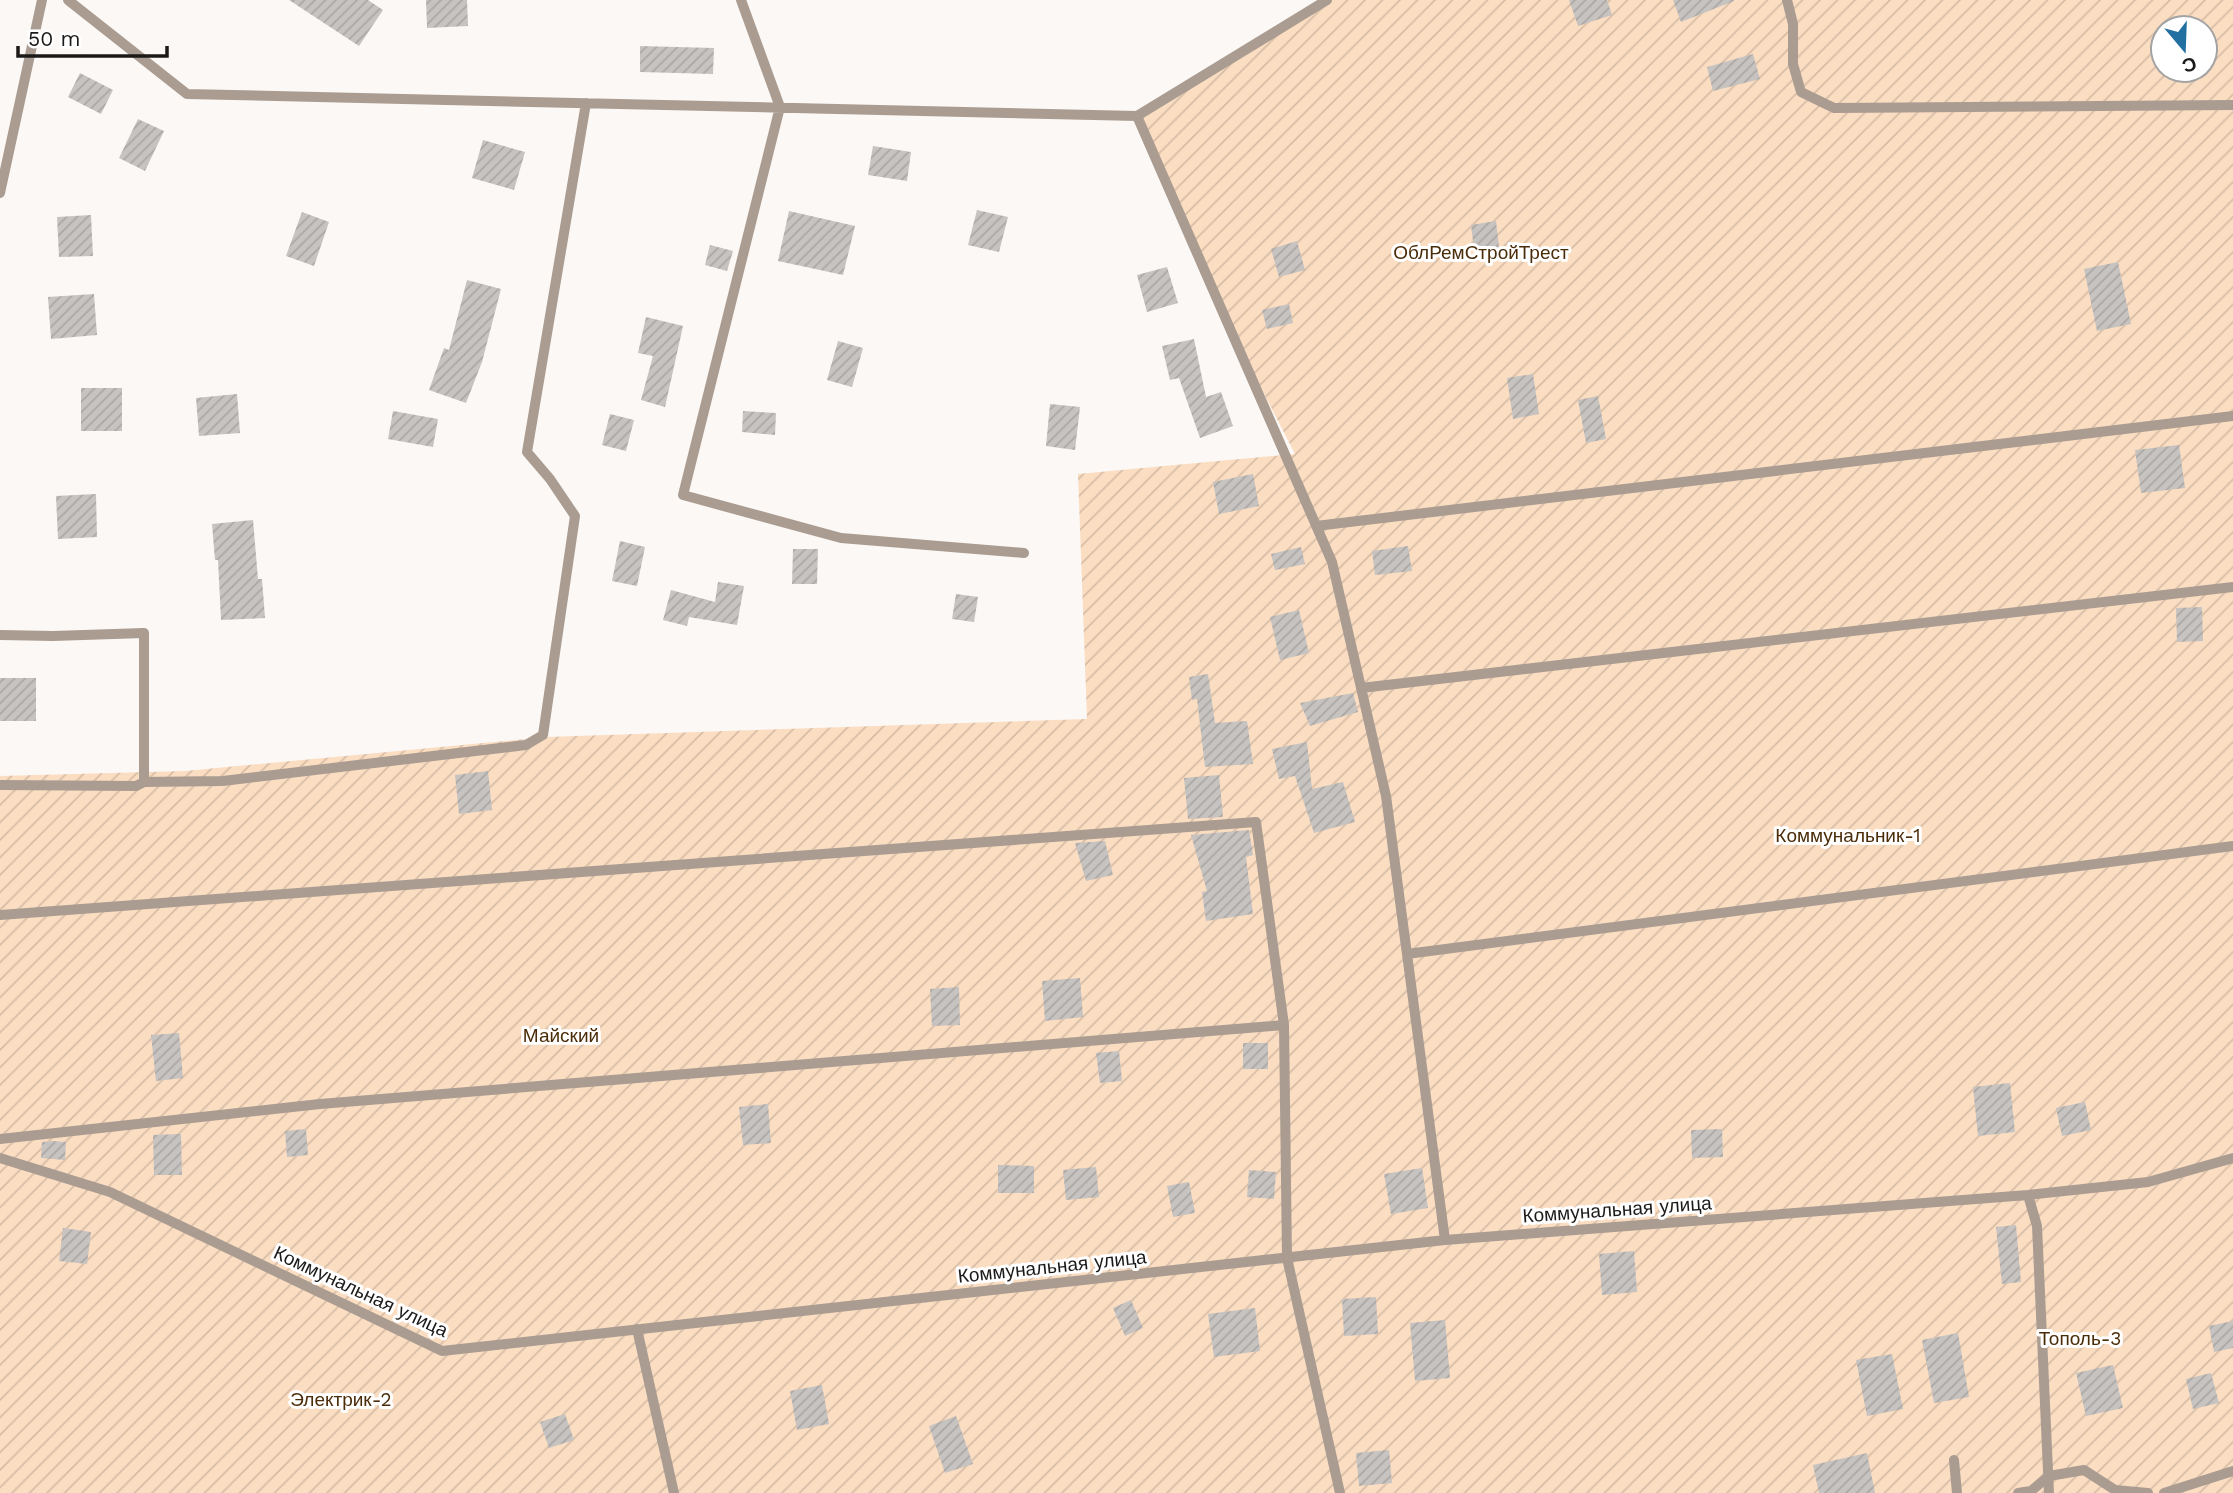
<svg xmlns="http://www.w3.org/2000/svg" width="2233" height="1493" font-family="'Work Sans',sans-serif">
<defs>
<pattern id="garden-furrows" width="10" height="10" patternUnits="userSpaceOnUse" patternTransform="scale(1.75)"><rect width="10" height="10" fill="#fbddc2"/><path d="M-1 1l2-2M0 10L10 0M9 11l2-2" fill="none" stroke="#d7bda6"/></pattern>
<pattern id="building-hatch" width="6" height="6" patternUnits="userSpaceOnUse" patternTransform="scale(1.75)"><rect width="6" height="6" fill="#c7c3c0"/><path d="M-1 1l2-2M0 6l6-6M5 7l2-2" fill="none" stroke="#aaa7a4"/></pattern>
</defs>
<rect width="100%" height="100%" fill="#fcf8f5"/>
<path fill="url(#garden-furrows)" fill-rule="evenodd" d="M1327,0H2233V1493H0V776L185,771L547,737L1087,719L1078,474L1295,454L1219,306L1137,116ZM2163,28H2205V70H2163Z"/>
<path fill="url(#building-hatch)" d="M289,0H368L383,10L359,46Z
M426,0H467L468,26L427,28Z
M1569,0H1607L1612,15L1578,26Z
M1673,0H1734V1L1681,22Z
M640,46L714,48L713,74L640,72Z
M1753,54L1760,79L1713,91L1707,67Z
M80,73L113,90L101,114L68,97Z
M138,119L164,131L145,171L119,158Z
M483,140L525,152L514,190L472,178Z
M873,146L911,152L907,181L868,175Z
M977,210L1008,217L999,252L968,245Z
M789,211L855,226L843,275L778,261Z
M302,212L329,222L314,266L286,256Z
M91,215L93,256L59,257L57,217Z
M1496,221L1500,255L1475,258L1471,225Z
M1297,241L1305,270L1279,277L1271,249Z
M710,245L733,251L727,271L705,265Z
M2118,262L2131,324L2097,331L2084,269Z
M1167,267L1178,303L1147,312L1137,275Z
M467,280L501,289L482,362L466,403L429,390L444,348L449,350Z
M94,294L97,335L51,339L48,297Z
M1289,304L1293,323L1267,329L1262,310Z
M646,317L683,326L665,407L641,400L653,356L638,353Z
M1194,339L1206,397L1221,392L1233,426L1200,438L1179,378L1170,380L1162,346Z
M838,341L863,348L852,387L827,380Z
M1533,374L1539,414L1513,419L1507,378Z
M81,388H122V431H81Z
M237,394L240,433L199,436L196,398Z
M1598,396L1606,439L1586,443L1578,400Z
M1050,404L1080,407L1075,450L1046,446Z
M393,411L438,419L433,447L388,439Z
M743,411L776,413L775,435L742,432Z
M610,414L634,420L626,451L602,445Z
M2179,445L2185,488L2141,493L2135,450Z
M1253,474L1259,506L1219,514L1213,482Z
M96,494L97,537L58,539L56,496Z
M253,520L258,579H262L265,618L221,620L218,560H215L212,524Z
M620,541L645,547L637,586L612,581Z
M1408,546L1412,571L1375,575L1372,551Z
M1301,547L1305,564L1275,570L1271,554Z
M793,549H818L817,584H792Z
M718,582L744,586L737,625L689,617L687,626L663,620L671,590L715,602Z
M956,594L978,597L974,622L952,619Z
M2202,607L2203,641L2177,642L2176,608Z
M1299,610L1309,653L1280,660L1270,617Z
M1208,674L1215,723L1247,721L1253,764L1205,767L1197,699L1192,700L1189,677Z
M0,678H36V721H0Z
M1353,693L1358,712L1310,726L1300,703Z
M1307,742L1312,789L1343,782L1355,822L1314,833L1295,776L1279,779L1272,749Z
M488,771L492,810L459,814L455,775Z
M1219,775L1223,817L1188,819L1184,778Z
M1249,830L1253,855L1246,857L1253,914L1206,921L1202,892L1207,891L1191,835Z
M1105,841L1113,875L1086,881L1075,843Z
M1080,978L1083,1017L1045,1021L1042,981Z
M959,987L960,1025L932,1026L930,989Z
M179,1033L183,1078L156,1081L151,1035Z
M1243,1043H1268V1069H1243Z
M1119,1051L1122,1081L1100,1083L1096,1053Z
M2010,1083L2015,1132L1978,1136L1973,1087Z
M2085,1102L2091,1130L2062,1136L2056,1108Z
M768,1104L771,1143L743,1145L739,1107Z
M306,1129L308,1155L287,1157L285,1131Z
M1722,1129L1723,1157L1692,1158L1691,1130Z
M181,1134L182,1175H154L153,1135Z
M53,1141L66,1142L65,1160L41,1158L42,1142Z
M998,1165L1034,1166V1193H998Z
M1096,1167L1099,1197L1066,1200L1063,1170Z
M1422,1168L1428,1208L1391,1214L1384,1174Z
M1249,1170L1276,1172L1274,1199L1247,1197Z
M1189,1182L1195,1213L1173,1217L1167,1186Z
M2016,1225L2021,1282L2002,1284L1996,1227Z
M63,1228L91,1232L87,1264L59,1261Z
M1634,1251L1637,1292L1602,1295L1599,1254Z
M1376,1297L1378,1334L1344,1336L1342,1299Z
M1131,1300L1143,1328L1125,1336L1113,1308Z
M1255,1308L1260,1351L1214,1357L1208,1314Z
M1445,1320L1450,1378L1415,1381L1410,1323Z
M2233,1321V1348L2214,1352L2209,1326Z
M1958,1333L1969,1397L1934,1403L1922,1340Z
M1892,1354L1903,1409L1867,1416L1856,1360Z
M2113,1365L2123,1408L2086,1416L2076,1373Z
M2211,1373L2219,1403L2193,1409L2186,1379Z
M822,1385L829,1424L797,1430L790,1391Z
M565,1414L574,1440L549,1448L540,1422Z
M956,1416L973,1464L945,1473L929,1426Z
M1389,1450L1392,1483L1359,1486L1356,1453Z
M1867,1453L1875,1493H1819L1813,1465Z"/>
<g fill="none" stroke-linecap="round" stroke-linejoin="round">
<path stroke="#aa9c91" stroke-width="10" d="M68,0L187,94L1137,116
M741,0L780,107L683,495L841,538L1024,553
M1327,0L1137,116L1332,562L1386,796L1445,1240
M1787,0L1793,24V64L1801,92L1834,108L2233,105
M0,193L42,0
M1316,526L2233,416
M0,635L53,636L144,633V782L136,786L0,785
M1361,688C1652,653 1943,623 2233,587
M144,782L223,781L526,745L543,735L575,516L550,479L527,452L586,103
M0,915L1256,822L1284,1025
M1407,954L2233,846
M0,1139L320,1104L1284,1025L1287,1258L1340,1493
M0,1158L110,1192L442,1351L1445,1240L2028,1195L2148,1182L2233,1158
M2028,1195L2037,1226L2049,1493
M637,1329L674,1493
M1954,1460L1957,1493
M2018,1493L2031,1491L2049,1476L2084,1470L2115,1490L2148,1493
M2164,1493L2233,1471"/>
</g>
<g text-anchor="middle" stroke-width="6" stroke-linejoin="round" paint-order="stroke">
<g font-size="19" fill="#4b2c09" stroke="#fff">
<text x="1481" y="259">ОблРемСтройТрест</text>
<text x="1848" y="842">Коммунальник-1</text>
<text x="561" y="1042">Майский</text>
<text x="2080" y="1345">Тополь-3</text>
<text x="341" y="1406">Электрик-2</text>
</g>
<g font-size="19" fill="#1b1a19" stroke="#fff">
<text transform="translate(1617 1209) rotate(-4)" y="7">Коммунальная улица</text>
<text transform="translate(1052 1266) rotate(-6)" y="7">Коммунальная улица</text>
<text transform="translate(361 1291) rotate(25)" y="7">Коммунальная улица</text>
</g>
</g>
<g transform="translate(2184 49) rotate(161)"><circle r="33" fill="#ffffff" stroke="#a4a3a3" stroke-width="2"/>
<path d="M0-5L12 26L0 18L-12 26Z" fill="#226fa2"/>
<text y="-10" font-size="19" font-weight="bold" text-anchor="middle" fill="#1b1a19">С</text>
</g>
<path d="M18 46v10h149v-10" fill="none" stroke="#1b1a19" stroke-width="3.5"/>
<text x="28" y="46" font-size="21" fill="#1b1a19" stroke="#ffffff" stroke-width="5" paint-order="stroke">50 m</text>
</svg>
